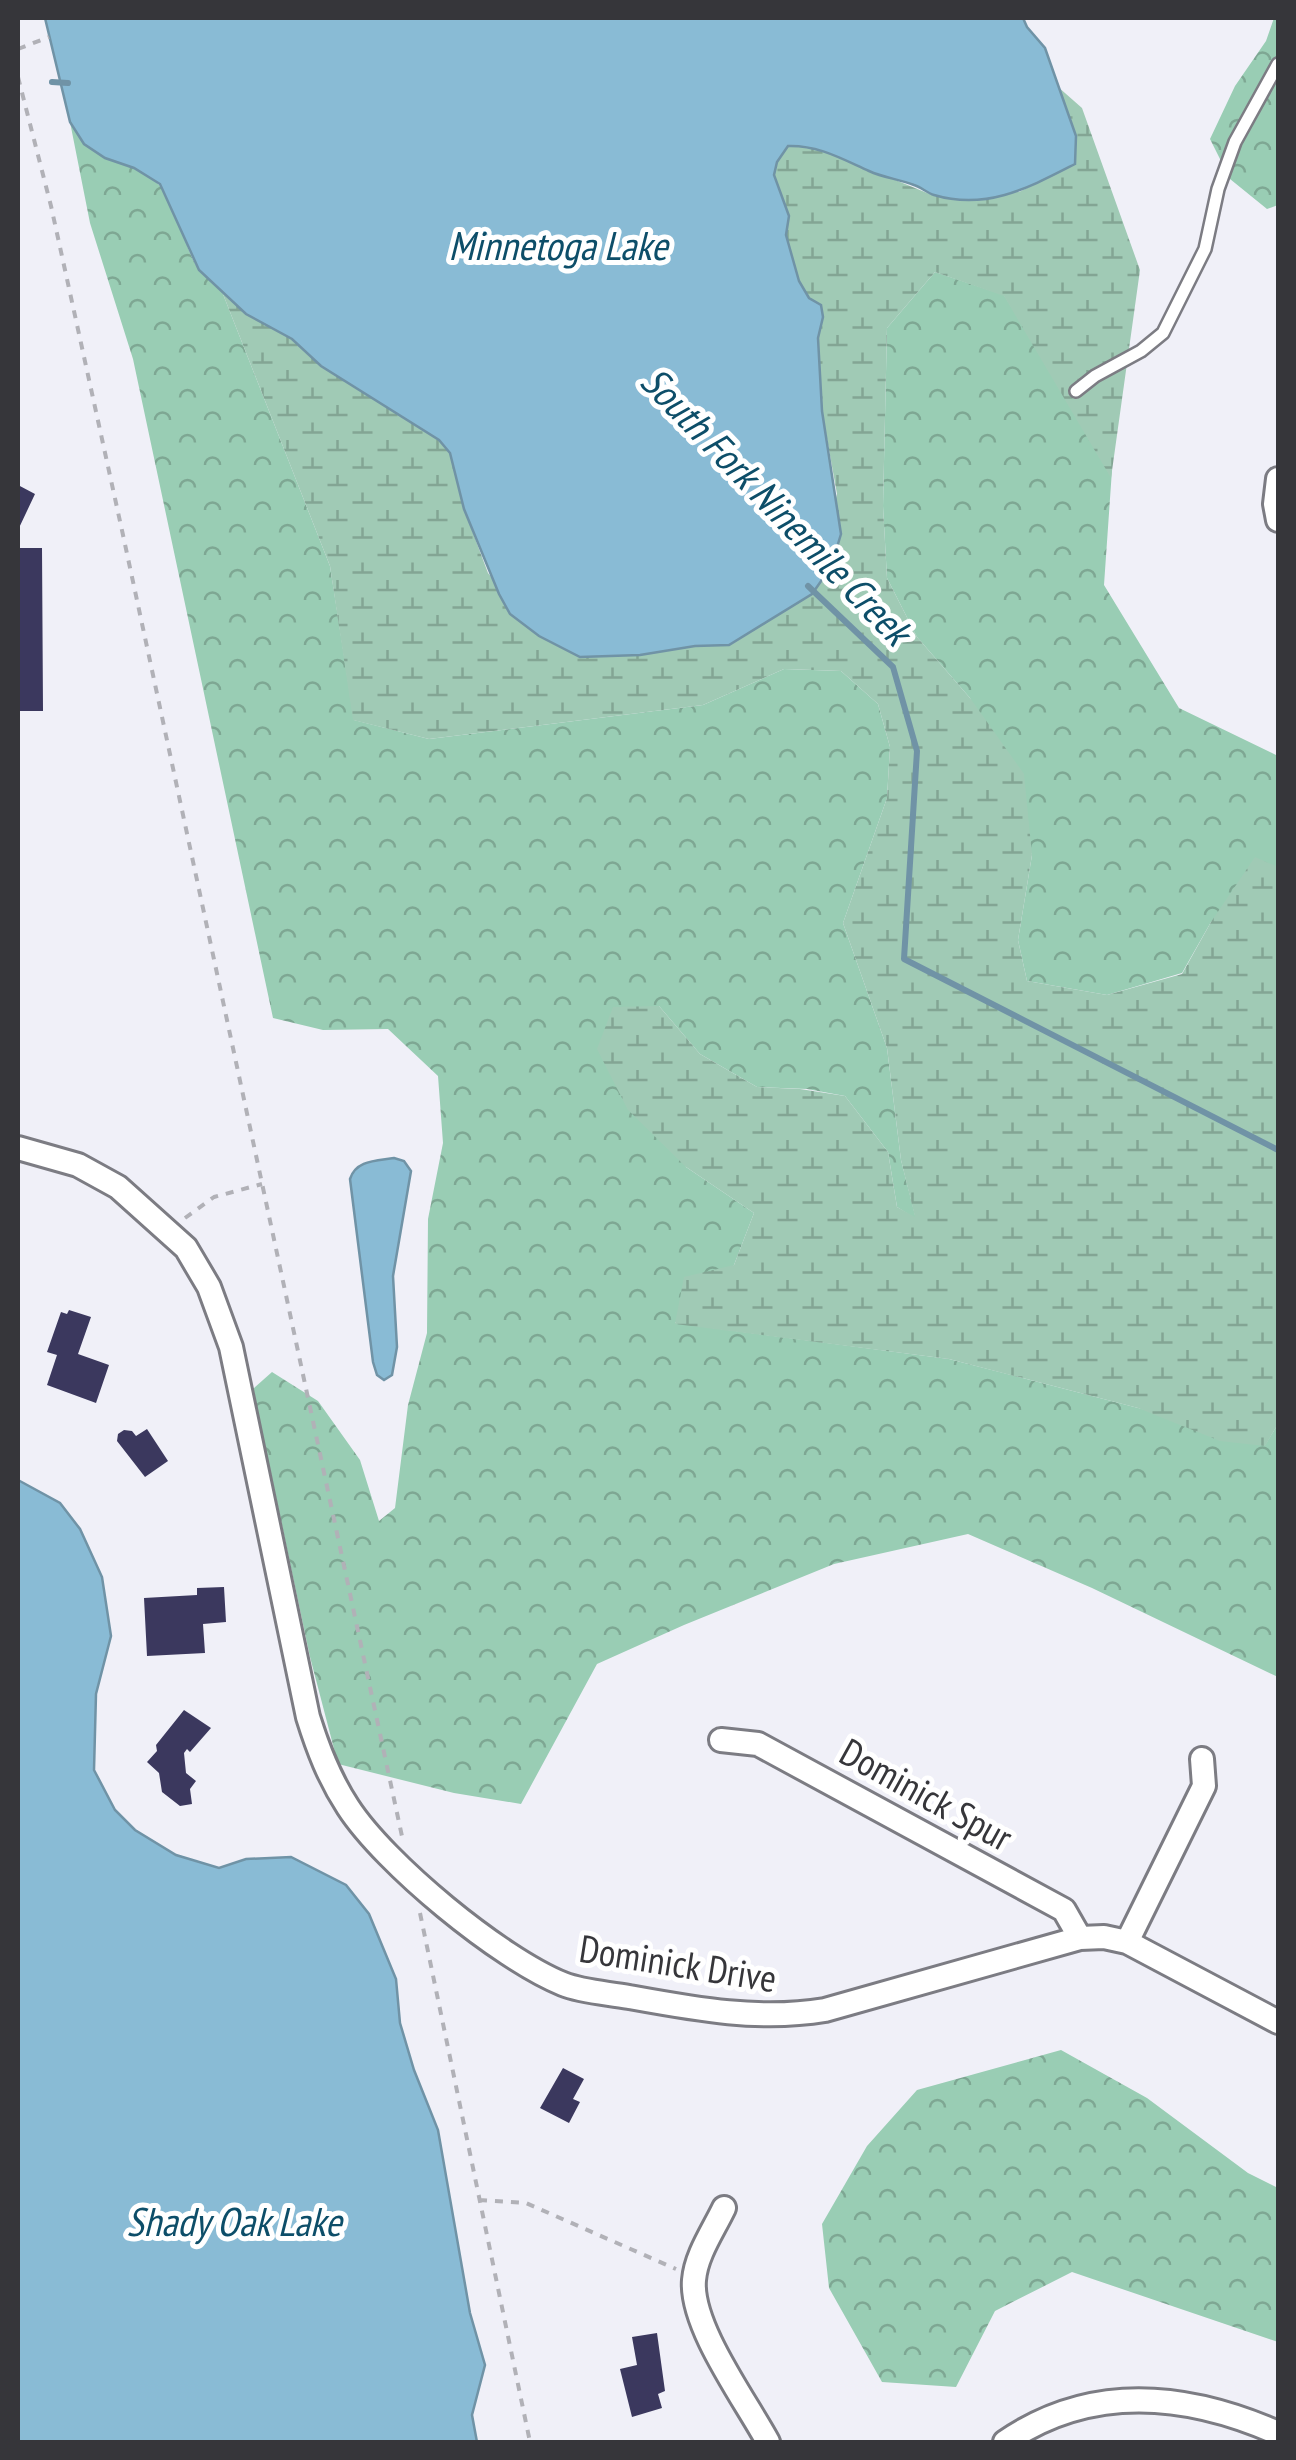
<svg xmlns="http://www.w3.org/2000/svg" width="1296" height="2460" font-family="'PT Sans Narrow',sans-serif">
<defs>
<pattern id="forest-crowns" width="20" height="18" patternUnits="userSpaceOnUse" patternTransform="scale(2.5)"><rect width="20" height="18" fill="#99cdb4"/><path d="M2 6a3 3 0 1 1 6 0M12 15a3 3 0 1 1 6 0" fill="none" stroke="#7ea793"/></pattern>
<pattern id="wetland-marsh" width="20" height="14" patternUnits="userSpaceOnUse" patternTransform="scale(2.5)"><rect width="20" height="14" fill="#a0cab5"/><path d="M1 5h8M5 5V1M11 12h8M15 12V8" fill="none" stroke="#83a594"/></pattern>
</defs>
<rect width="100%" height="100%" fill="#f0f0f8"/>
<path fill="url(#forest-crowns)" d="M1274,18H1278V205L1267,209L1230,179L1210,139L1235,86L1266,41Z
M70,122C100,171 123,152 157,183C180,202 181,243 198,268C203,276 213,282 221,289L330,566L354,720L429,739L703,705L784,669L841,671L878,704L890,747L887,798L843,923L887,1048L901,1160L916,1219L897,1207L888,1152L845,1096L807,1089L757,1087L700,1054L659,1006L686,1167L754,1213L734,1265L675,1323L949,1359L1146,1410L1265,1445L1278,1424V1677L1092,1588L968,1534L834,1564L684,1625L597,1664L521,1804L454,1793L338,1764L310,1657L253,1389L272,1372L318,1401L360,1460L379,1521L395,1508L408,1405L427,1333L428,1219L443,1143L438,1076L388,1029L323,1030L273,1018L133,359L90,223Z
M935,272L1004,295L1112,470L1104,585L1179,708L1278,756V873L1211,922L1182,973L1107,995L1027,981L1018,940L1032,855L970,698L917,637L887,578L883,506L887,328Z
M1061,2050L1147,2098L1248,2173L1278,2188V2342L1072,2272L995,2311L956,2387L882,2382L829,2288L822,2224L867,2146L917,2090Z"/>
<path fill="url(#wetland-marsh)" d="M1057,86L1082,108L1140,270L1111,478L1004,296L935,272L887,328L883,506L887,578L917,637L970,698L1024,774L1032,855L1018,940L1027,981L1107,995L1182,974L1211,922L1255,857L1278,867V1424L1265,1446L1220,1441L1138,1408L949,1359L675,1324L684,1277L734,1265L754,1213L686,1167L628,1110L597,1049L613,1007L659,1006L700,1054L757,1087L800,1089L845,1096L888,1152L897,1207L915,1217L901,1160L887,1048L843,923L887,798L890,747L878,704L841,671L784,669L703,705L429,739L353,720L330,566L221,289L246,314L292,339L321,366L439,440L450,453L464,509L488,573L539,636L580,657L640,655L695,646L729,645L812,594L837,494L822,411L818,338L823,317L821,305L809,298L799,281L786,234L789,216L774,175L777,162L788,146H808L827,152L932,195L1019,192L1075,164L1076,136Z"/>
<path fill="#89bbd5" stroke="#7093a6" stroke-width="2.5" d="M45,18H1023L1027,27L1045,48L1076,136L1075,164C1030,187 987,211 934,195C927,193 921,187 914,185C899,179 884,178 869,171C842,159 818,145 788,146L777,162L774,175L789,216L786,235L799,281L809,298L821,305L823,317L818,338L822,411L841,534L831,567L812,594L729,645L695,646L640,655L580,657L539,636L510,614L499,594L464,509L450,453L439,440L321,366L292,339L246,314L199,270L160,184L134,168L105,158L84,144L70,122Z
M394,1158L404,1161L411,1171L393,1276L397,1347L392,1375L384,1380L377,1375L373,1362L350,1179C356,1160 376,1161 394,1158Z
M18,1480L60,1503L80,1529L102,1577L111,1636L96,1694L94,1770L115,1810L135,1830L176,1855L219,1868L246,1859L291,1857L346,1885L369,1914L396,1979L400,2023L414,2070L438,2130L470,2313L485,2365L472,2415L477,2442H18Z"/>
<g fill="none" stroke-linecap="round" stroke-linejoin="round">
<path stroke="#7093a6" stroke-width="6" d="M52,82L68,83
M808,586L893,667L917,751L904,959L1278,1150"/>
</g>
<path fill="#3b385e" d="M18,485L35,494L18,530Z
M18,548H42L43,711H18Z
M69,1310L91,1317L78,1354L109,1365L96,1403L47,1385L57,1355L47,1352L61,1312L67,1314Z
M147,1429L168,1461L145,1477L117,1441L118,1434L124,1430L132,1431L136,1436Z
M224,1587L226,1622L203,1624L205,1653L147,1656L144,1598L197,1595V1588Z
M184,1710L211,1728L190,1752L187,1749L184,1753L186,1773L196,1781L190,1789L192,1804L180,1806L162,1792L159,1773L147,1762L157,1751L156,1745Z
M563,2068L584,2079L573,2099L580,2102L569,2123L540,2108Z
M657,2333L665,2391L658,2394L662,2408L632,2417L620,2369L637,2365L632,2337Z"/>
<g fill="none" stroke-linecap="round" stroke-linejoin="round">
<g stroke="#7c7c83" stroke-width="16">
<path id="service" d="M1076,391L1095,376L1141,351L1163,333L1205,249L1218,189L1235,142L1278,64"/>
</g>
<g stroke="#7c7c83" stroke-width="28">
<path id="minor" d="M1278,479L1275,504L1278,520
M18,1148L78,1165L118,1187L186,1248L209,1287L231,1347L308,1717C318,1749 329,1778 348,1807C385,1864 499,1958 563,1984C583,1992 608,1993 629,1997C695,2009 759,2021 825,2010L1080,1938L1104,1937L1127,1942L1278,2022
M721,1740L758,1744L1064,1910L1080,1938
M1127,1942L1204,1786L1202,1759
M724,2208C713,2231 696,2255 694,2280C690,2326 746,2401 768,2442
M1005,2442C1091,2383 1187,2393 1278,2433"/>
</g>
<path stroke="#b1b1b7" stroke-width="4" stroke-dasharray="8 8" stroke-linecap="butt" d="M18,49L49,37
M18,77L51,206L123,535L403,1841
M185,1218L214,1197L262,1184
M420,1913L530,2442
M479,2200L526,2203L676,2269"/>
<use href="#service" stroke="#fff" stroke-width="11"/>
<use href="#minor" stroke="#fff" stroke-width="22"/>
</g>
<g text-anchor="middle" stroke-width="10" stroke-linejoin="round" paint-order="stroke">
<g font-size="38" fill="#36363a" stroke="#fff">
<text transform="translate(926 1795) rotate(29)" y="13">Dominick Spur</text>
<text transform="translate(678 1964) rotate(9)" y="13">Dominick Drive</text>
</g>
<g font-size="40" font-style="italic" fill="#0d4e69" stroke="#fff">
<text x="558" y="260">Minnetoga Lake</text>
<text transform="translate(776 506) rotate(46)" y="14">South Fork Ninemile Creek</text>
<text x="234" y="2236">Shady Oak Lake</text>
</g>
</g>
<rect width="1296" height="2460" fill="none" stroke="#36363a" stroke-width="40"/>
</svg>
